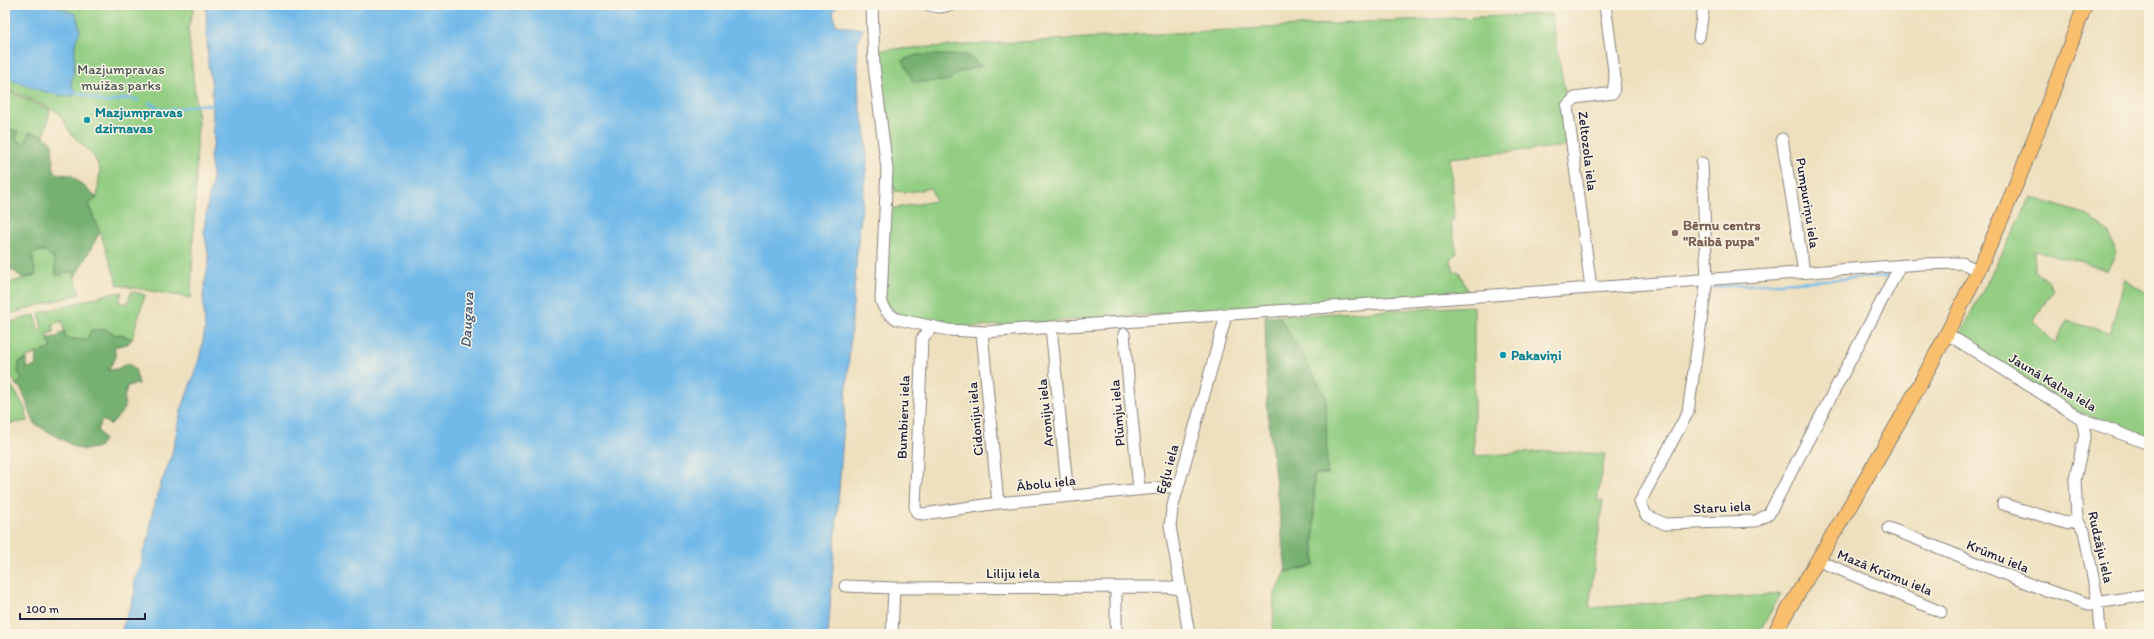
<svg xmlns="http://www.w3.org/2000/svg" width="2154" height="639" font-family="Itim,sans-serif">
<rect width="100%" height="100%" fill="#fcf5e5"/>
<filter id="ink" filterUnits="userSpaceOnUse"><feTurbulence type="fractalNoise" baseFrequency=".025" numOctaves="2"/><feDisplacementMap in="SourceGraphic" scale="8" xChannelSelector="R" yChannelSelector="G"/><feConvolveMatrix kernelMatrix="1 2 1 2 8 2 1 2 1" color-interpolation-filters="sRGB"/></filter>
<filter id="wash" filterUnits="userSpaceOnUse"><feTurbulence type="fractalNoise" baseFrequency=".012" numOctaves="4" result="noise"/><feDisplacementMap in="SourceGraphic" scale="16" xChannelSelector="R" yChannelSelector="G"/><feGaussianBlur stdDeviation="0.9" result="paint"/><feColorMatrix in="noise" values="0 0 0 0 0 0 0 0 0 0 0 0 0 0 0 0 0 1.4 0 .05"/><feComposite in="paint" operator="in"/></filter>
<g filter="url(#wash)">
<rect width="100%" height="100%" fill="#eee0be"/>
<path fill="#93ce83" stroke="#5a785f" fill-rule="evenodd" d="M5,5H195L188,28L198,122L191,298L118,285L100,232L88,204L97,198L100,169L94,156L72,135L58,112L5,88Z
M1551,14L1566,98L1564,111L1567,146L1450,158L1454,220H1450L1457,253L1451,260L1454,272L1459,271L1468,292L958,328L900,315L888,306L883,294L889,209L935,201L931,188L910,192L890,191L875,53L879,50L1383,21ZM918,55L982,66L959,72L948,81L903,60Z
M5,90L50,110L44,136L29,132L26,143L15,141L18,132L5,126V119L9,113L5,111Z
M2031,197L2087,215L2110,233L2116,253L2107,271C2083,260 2059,256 2034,252L2035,271L2047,280L2053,290L2033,321L2055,343L2067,321L2110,333L2125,279L2145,292L2149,299V441L2111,427L2066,405L1959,337Z
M38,251L46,252L73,271L80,294L5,315V284L36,275L32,256Z
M132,291L145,295L132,339L120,334L87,341L66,338L62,321L53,324L54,332L46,334L52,348L26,357L27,359L19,362L22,379L16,385L11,375L6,377L24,406L28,421L5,424V324L35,315L38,330L42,329L39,313L108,294L122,292L119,302L127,304Z
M1474,306V456L1549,451L1605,454L1597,501L1603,500L1589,608L1781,594L1758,634H1217L1273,631L1274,595L1286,572L1314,566V474H1327L1326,397L1279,316Z"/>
<path fill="#76b171" stroke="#4c6a56" d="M918,55H967L982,66L959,72L948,81L913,82L903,60Z
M5,126L18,132L16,141L26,143L29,132L44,136L52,143L54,171L58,174L71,175L97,198L88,205L100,232L75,277L73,271L56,276L54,259L46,252L38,251L32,257L36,275L23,278L11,269L5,270Z
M1265,315L1279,316L1326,397L1327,474H1314V566L1286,572L1267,407Z
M106,329L116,335L120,334L132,339L128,344L114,347L116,357L108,370L117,369L128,363L135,369L139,384L127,386L124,399L125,409L110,425L103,420L97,429L104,440L99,447L84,450L75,447L35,424L21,388L16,385L22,379L18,373L19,362L27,359V368L34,367L37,361L35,354L52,348L48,338L57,337L64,331L66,338L87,340L91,330Z"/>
<path fill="#71b9e9" stroke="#4a6e92" d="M5,5H52L76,14L80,31L75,43L74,67L71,85L76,92L74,96C51,97 26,85 5,77Z
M206,5H838L833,12L836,25L863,29L857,44L858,71L859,103L865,129L867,160L857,252L828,634H120L132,603L135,591L134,580L141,567L142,555L149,538L151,518L160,486L171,458L181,411L199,360L205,330L203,296L209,259L204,231L207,206L213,181L210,155L214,144L212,86L208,64Z"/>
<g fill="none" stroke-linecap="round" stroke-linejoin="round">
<path stroke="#71b9e9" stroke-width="2.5" d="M76,92L106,103L128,98L138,100
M149,103C153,104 156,108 160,109C174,113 196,101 212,106
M1713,287L1890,276"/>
</g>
</g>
<g filter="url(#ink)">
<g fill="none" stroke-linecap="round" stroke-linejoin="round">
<g stroke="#88817c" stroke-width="13">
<path id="minor" d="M872,5L874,66L887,169L881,300C884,310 888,314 897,319L948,330L985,332L1921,264L1962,263L1977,270
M929,5L939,7L951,5
M1699,37L1704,5
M1782,139L1804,272
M1702,163L1707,280L1688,412L1640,502L1646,515L1665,524L1756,521L1769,514L1900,266
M1591,288L1567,106L1575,98L1613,93L1615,78L1605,5
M933,326L922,339L915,507L917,513L924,514L998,503L1178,486
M1051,327L1068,496
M982,332L998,503
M1946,333L2082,419L2149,444
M1124,334L1139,489
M2082,419L2085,435L2075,479L2077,520L2084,531L2098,604L2100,634
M2003,504L2066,523L2077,520
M1889,528L2037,587L2089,604L2147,595L2149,597
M1817,560L1941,612
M845,586L894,588L1166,587L1181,589
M1116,588V634
M892,634L894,588
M1189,634L1170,526L1172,509L1224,323V315"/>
</g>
<g stroke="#88817c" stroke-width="16">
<path id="major" d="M1774,634C1850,504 1932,376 1993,238C2027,162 2056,83 2085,5"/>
</g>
<use href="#minor" stroke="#fff" stroke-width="11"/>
<use href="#major" stroke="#f9bf6d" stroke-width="14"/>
</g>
</g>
<g fill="#0f9aa8" stroke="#fcf5e5" stroke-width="1.5">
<circle cx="87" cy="120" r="4"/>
<circle cx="1503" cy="355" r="4"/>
</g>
<circle fill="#8d6e63" stroke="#fcf5e5" stroke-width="1.5" cx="1675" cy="233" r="4"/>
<g text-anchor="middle" stroke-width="3" stroke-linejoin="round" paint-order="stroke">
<g font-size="14" fill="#445651" stroke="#fcf5e5">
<text x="121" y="74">Mazjumpravas<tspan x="121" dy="16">muižas parks</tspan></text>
</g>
<g font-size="14" font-weight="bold" fill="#0d838f" stroke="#fcf5e5" text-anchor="start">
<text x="95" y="117">Mazjumpravas<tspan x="95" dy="16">dzirnavas</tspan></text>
<text x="1511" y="360">Pakaviņi</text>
</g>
<g font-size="14" fill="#22223b" stroke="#fcf5e5">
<text transform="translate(1588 151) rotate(83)" y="5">Zeltozola iela</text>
<text transform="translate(1808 203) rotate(81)" y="5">Pumpuriņu iela</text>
<text transform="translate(2053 382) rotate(31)" y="5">Jaunā Kalna iela</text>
<text transform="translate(1045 413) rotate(-96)" y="5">Aroniju iela</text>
<text transform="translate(1117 413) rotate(-95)" y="5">Plūmju iela</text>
<text transform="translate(903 417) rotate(-88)" y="5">Bumbieru iela</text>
<text transform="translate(975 419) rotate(-95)" y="5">Cidoniju iela</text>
<text transform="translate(1167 469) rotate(-74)" y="5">Egļu iela</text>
<text transform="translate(1046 483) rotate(-6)" y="5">Ābolu iela</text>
<text transform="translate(1722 507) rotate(-3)" y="5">Staru iela</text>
<text transform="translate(2101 547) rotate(77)" y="5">Rudzāju iela</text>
<text transform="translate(1998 556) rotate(22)" y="5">Krūmu iela</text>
<text transform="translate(1885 572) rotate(22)" y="5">Mazā Krūmu iela</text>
<text x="1013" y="578">Liliju iela</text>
</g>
<g font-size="14" font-weight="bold" fill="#785e54" stroke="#fcf5e5" text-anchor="start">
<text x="1683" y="230">Bērnu centrs<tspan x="1683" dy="16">"Raibā pupa"</tspan></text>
</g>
<g font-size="15" font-style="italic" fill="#3e5778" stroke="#fcf5e5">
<text transform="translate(467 320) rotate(-87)" y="5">Daugava</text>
</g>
</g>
<rect width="2154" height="639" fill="none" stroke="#fcf5e5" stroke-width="20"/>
<path d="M20 613v6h125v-6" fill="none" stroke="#22223b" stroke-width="2"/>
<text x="26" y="613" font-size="12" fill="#22223b" stroke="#fcf5e5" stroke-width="3" paint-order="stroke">100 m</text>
</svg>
